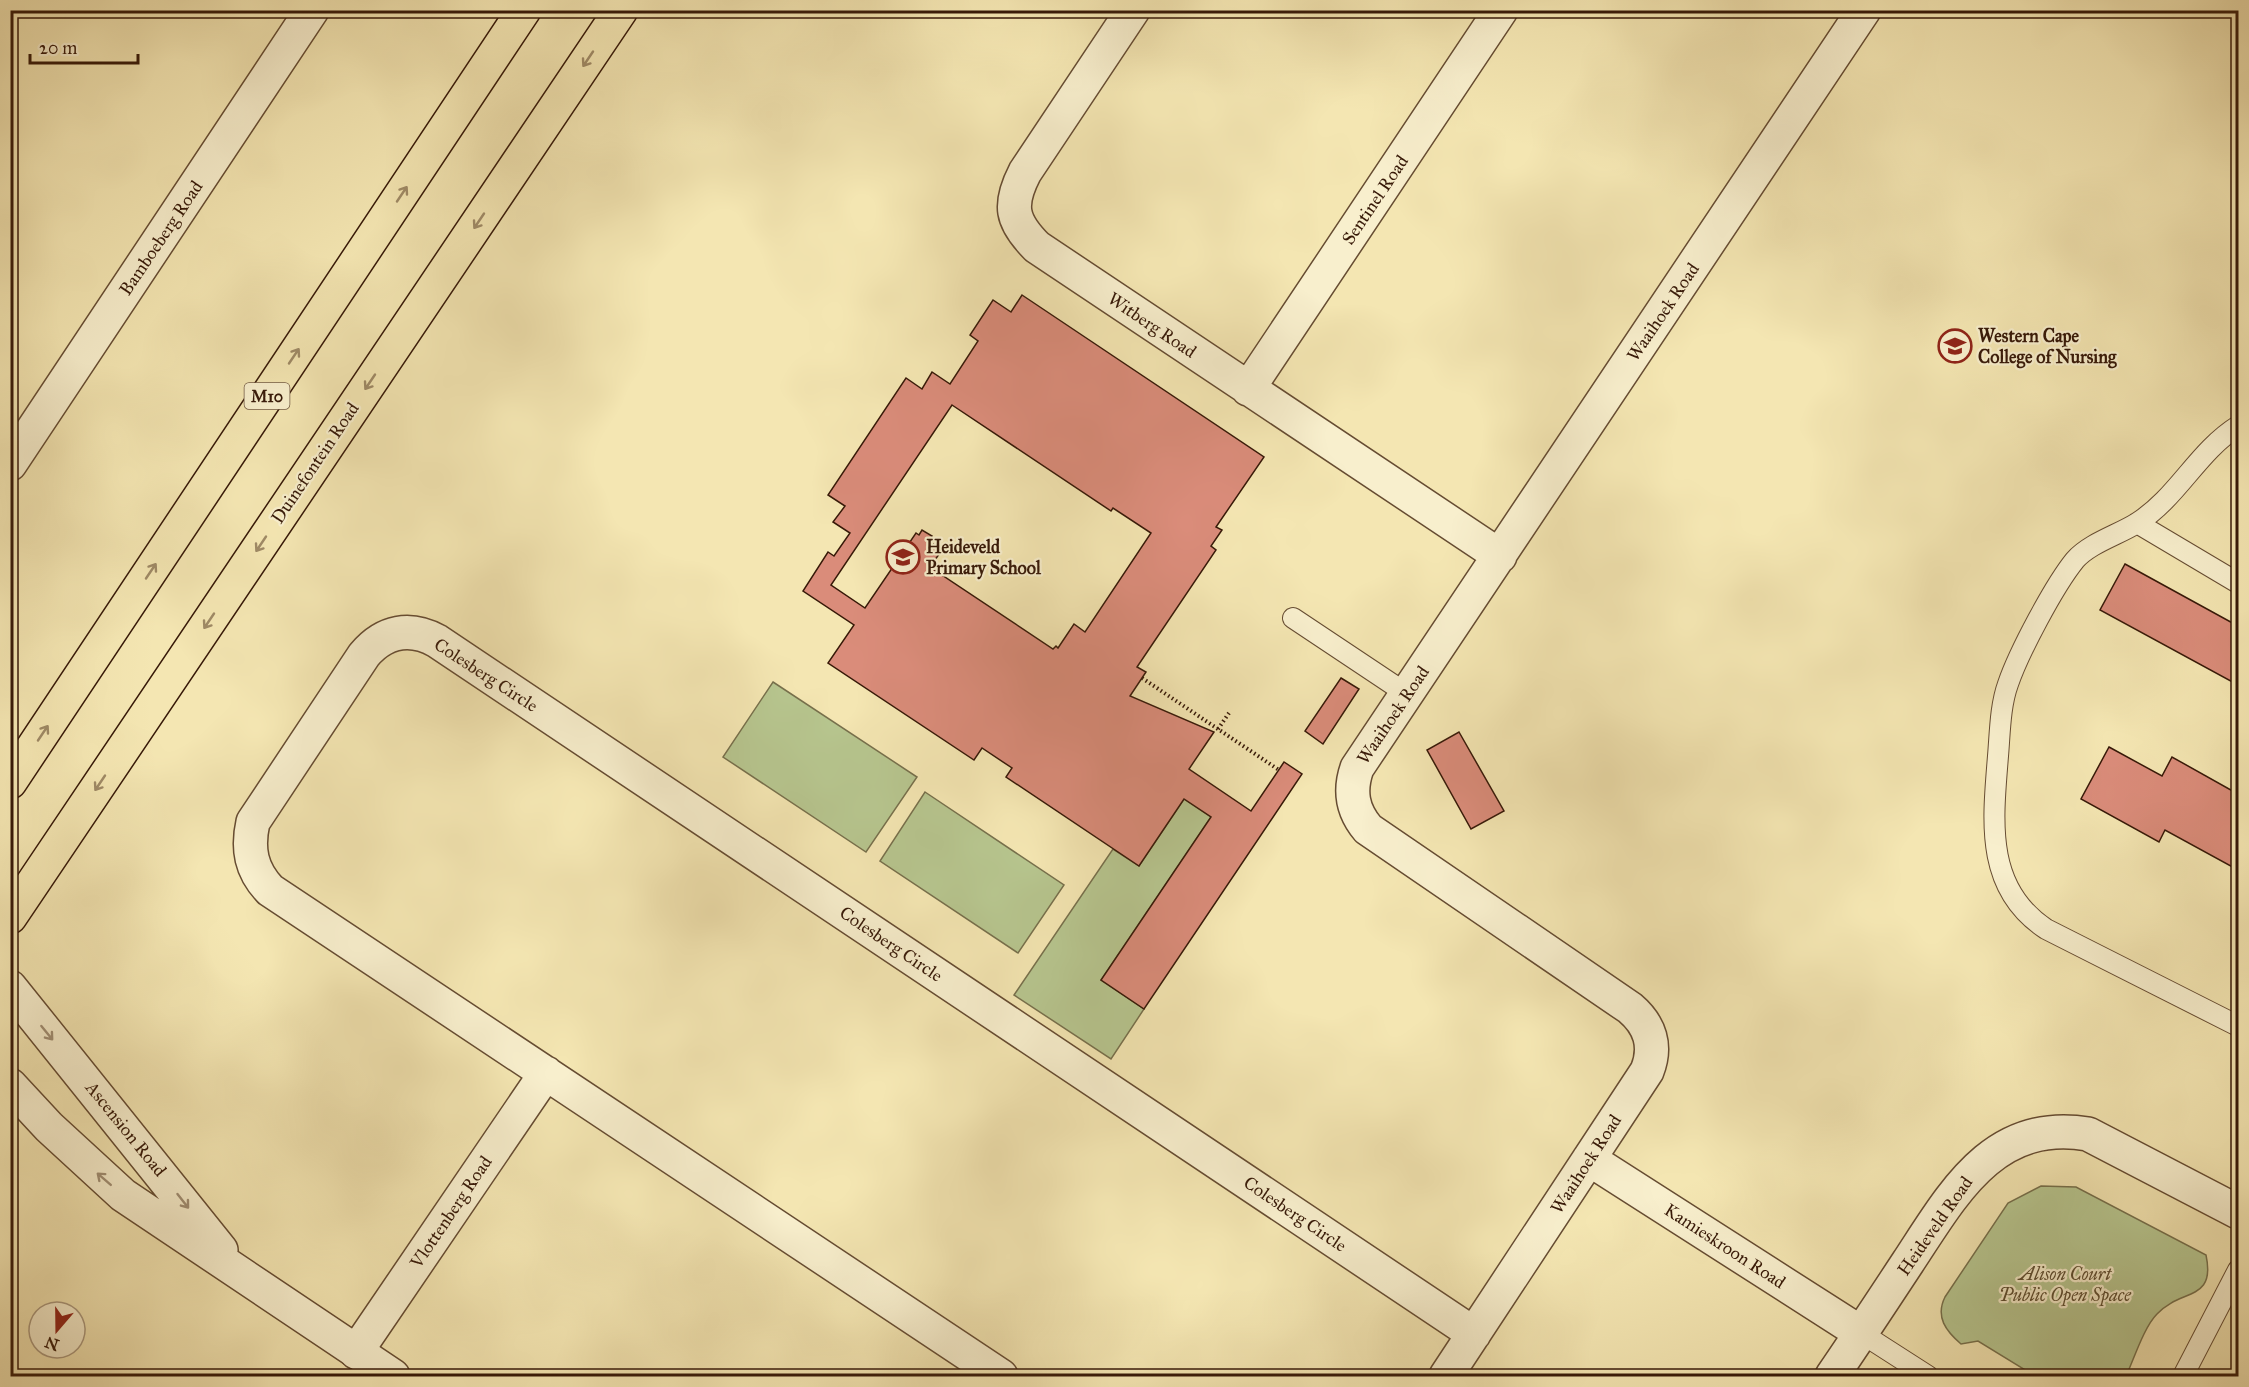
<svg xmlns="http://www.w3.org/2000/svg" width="2249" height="1387" font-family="'IM FELL Great Primer',serif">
<rect width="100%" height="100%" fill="#f4e6b2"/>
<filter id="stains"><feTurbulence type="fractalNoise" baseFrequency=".00333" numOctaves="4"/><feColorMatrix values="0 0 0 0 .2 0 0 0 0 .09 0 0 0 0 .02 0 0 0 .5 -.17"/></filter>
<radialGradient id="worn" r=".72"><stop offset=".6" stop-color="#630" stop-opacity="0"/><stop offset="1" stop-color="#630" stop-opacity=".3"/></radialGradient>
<path fill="#b7c68f" stroke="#77704c" stroke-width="1.5" d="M773,682L917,777L866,852L723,757Z
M925,792L1064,885L1018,953L880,861Z
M1184,799L1211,817L1101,980L1144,1009L1111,1059L1014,995L1113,849L1139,866Z
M2041,1186L2076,1187L2206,1255C2216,1302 2181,1288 2157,1314C2144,1327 2134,1359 2126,1376H2035L1978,1341L1961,1344C1946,1331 1935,1317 1945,1297L2008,1203Z"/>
<path fill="#da8c7a" stroke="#371908" stroke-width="1.5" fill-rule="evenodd" d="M1022,295L1264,457L1216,527L1222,530L1211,546L1216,550L1137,667L1146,672L1130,696L1214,732L1189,769L1251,811L1284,762L1302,774L1144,1009L1101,980L1211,817L1184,799L1139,866L1006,777L1012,768L982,748L974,760L828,663L854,625L803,591L828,552L834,556L850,533L833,522L845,506L828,495L906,378L922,389L932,372L950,384L978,341L970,335L993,300L1011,312ZM952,405L1111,511L1113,508L1151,533L1085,632L1074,624L1058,648L1056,646L1053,649L930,567L942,550L929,541L932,536L922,530L919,535L916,533L865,608L831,585Z
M2125,564L2238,626V685L2100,610Z
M1341,678L1359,689L1323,744L1305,731Z
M1459,732L1504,811L1471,829L1427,750Z
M2109,747L2162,776L2172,757L2238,794V870L2165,830L2159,842L2081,799Z"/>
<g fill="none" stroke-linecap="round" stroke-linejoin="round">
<g stroke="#664c32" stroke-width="22">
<path id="service" d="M2238,426C2197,452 2178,497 2137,523C2118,535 2090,543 2075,560C2054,586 2019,652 2008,684C2000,706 2000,733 1998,756C1993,820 1984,888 2046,929L2238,1026
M2137,523L2238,583
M1293,618L1407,694
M1861,1333L1928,1376
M2183,1376L2238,1270"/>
</g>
<g stroke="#664c32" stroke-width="36">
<path id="minor" d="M1133,10L1025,172C1008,205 1011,221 1037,247L1500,556
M1248,389L1501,10
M10,464L312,10
M1589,1159L1861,1333
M356,1352L546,1073
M1001,1376L270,890C251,870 247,849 253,822L364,655C384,631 410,626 437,641L1474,1334
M1446,1376L1647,1071C1657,1046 1650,1025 1630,1008L1368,829C1352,810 1349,791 1357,768L1864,10"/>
</g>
<g stroke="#664c32" stroke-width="36">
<path id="tertiary" d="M10,987L221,1250
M10,1085L49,1127L123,1195L393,1376
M1832,1376C1858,1338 1883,1300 1908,1262C1953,1194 1993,1118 2088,1134L2238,1212"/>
</g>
<g stroke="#371908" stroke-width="36">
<path id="primary" d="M10,782L524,10
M10,917L621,10"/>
</g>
<path stroke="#371908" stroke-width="4" stroke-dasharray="1.5 3" stroke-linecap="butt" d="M1142,678L1279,770
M1218,729L1229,713"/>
<use href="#service" stroke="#f8efcd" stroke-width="20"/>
<use href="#minor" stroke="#f8efcd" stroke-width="33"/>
<use href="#tertiary" stroke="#f8efcd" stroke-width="33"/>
<use href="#primary" stroke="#f4e6b2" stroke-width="33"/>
</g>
<defs><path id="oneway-shaft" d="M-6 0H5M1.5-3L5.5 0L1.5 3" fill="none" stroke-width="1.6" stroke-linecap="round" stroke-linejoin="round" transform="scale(1.5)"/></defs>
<g stroke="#9f8a66">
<use href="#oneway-shaft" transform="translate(588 59) rotate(124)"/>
<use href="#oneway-shaft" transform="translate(402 194) rotate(-56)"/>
<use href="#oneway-shaft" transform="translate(479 221) rotate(124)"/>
<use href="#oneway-shaft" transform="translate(294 356) rotate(-56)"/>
<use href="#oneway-shaft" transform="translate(370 382) rotate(124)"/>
<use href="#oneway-shaft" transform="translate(261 544) rotate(124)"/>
<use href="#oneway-shaft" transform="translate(151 571) rotate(-56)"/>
<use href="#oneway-shaft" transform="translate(209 621) rotate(124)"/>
<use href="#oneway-shaft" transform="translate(43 733) rotate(-56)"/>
<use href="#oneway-shaft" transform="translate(100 783) rotate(124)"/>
</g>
<g stroke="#a18f74">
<use href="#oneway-shaft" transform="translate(47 1033) rotate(51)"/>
<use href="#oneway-shaft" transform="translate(104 1179) rotate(-139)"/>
<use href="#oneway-shaft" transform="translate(183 1201) rotate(52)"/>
</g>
<defs>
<g id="university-ring" transform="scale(1.725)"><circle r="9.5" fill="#f8efcd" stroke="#8f2418" stroke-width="1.5"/><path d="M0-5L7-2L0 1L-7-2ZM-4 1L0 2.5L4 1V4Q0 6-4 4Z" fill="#8f2418"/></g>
<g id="school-ring" transform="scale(1.725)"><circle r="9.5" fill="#f8efcd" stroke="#8f2418" stroke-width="1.5"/><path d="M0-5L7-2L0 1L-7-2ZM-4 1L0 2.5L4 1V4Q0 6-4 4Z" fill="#8f2418"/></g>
</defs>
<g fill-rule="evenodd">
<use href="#university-ring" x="1955" y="346"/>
<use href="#school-ring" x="903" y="557"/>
</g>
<g text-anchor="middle" stroke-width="4.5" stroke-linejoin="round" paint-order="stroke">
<rect fill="#f8efcd" stroke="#715943" stroke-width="1.5" x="244.5" y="383" width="45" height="26" rx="4.5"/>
<g font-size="16" font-weight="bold" fill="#371908">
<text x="267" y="402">M10</text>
</g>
<g font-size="18" fill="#371908" stroke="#f8efcd">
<text transform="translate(1375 200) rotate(-56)" y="6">Sentinel Road</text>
<text transform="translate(161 238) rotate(-56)" y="6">Bamboeberg Road</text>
<text transform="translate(1663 312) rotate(-56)" y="6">Waaihoek Road</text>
<text transform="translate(1152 325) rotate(34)" y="6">Witberg Road</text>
<text transform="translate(315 463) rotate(-56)" y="6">Duinefontein Road</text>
<text transform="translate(486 675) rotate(33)" y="6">Colesberg Circle</text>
<text transform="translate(1393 715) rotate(-56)" y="6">Waaihoek Road</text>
<text transform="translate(891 944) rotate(34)" y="6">Colesberg Circle</text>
<text transform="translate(126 1129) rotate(51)" y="6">Ascension Road</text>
<text transform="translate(1586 1164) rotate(-57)" y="6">Waaihoek Road</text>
<text transform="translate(451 1212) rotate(-56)" y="6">Vlottenberg Road</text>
<text transform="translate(1295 1214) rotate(34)" y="6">Colesberg Circle</text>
<text transform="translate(1935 1226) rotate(-55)" y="6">Heideveld Road</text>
<text transform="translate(1725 1246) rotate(33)" y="6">Kamieskroon Road</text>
</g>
<g font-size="18" font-weight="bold" fill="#371908" stroke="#f8efcd" text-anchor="start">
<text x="1978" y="342">Western Cape<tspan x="1978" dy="21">College of Nursing</tspan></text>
<text x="926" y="553">Heideveld<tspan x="926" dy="21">Primary School</tspan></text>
</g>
<g font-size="18" font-style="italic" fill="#5d4d30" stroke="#f8efcd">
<text x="2065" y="1280">Alison Court<tspan x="2065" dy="21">Public Open Space</tspan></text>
</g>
</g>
<rect width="2249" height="1387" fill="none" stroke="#f4e6b2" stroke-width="36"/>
<rect x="12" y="12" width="2225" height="1363" fill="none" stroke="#371908" stroke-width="3"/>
<rect x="18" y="18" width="2213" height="1351" fill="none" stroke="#371908" stroke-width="1.5"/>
<g transform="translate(57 1330) rotate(200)"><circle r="28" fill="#f8efcd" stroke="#ab997e" stroke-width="1.5"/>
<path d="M0-4.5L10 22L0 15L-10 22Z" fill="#8f2418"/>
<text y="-9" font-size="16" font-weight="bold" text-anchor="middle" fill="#371908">N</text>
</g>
<path d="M30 54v9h108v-9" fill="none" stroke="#371908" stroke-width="3"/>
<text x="39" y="54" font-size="18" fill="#371908" stroke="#f8efcd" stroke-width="4.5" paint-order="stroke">20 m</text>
<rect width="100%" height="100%" filter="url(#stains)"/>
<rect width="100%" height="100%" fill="url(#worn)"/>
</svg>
